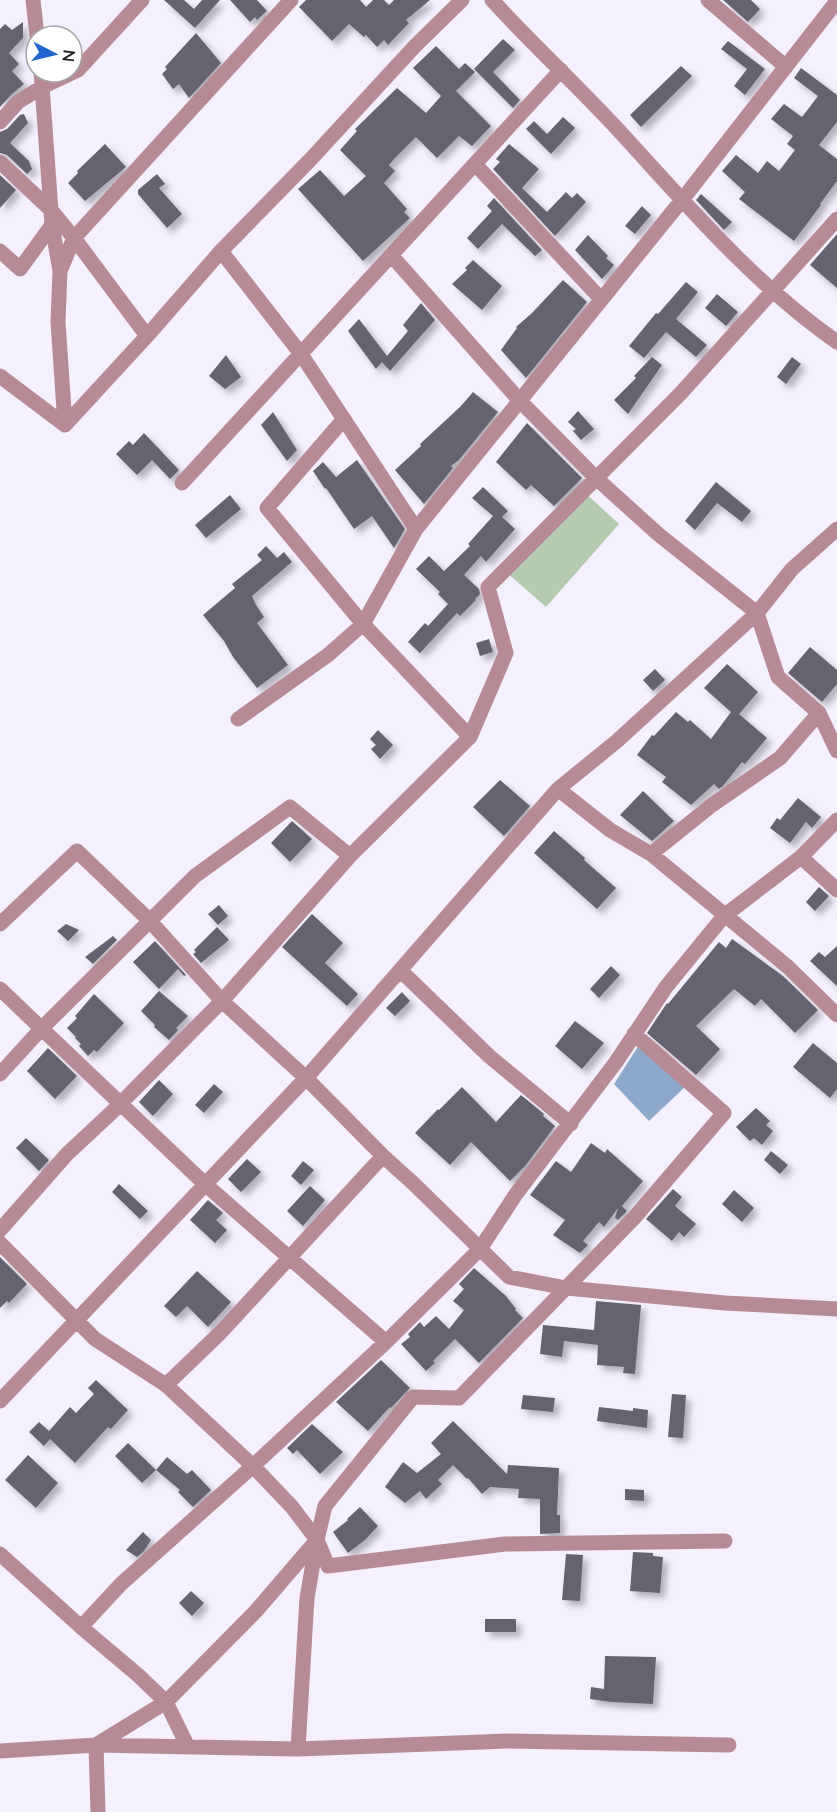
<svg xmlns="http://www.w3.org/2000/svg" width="837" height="1812" font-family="Lato,sans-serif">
<defs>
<filter id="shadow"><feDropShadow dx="5" dy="5" stdDeviation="3" flood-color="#0004"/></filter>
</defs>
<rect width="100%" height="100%" fill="#f4f0fe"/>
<path fill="#b4cbb0" d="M582,490L619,524L546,607L507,573Z"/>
<path fill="#8ca9cb" d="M639,1045L686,1086L649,1121L614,1084Z"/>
<path fill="#66636f" filter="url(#shadow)" d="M164,0H184L194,9L202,0H220L195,28Z
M230,0H257L267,11L257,20L255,17L250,22Z
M306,0H360L366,7L373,0H384L389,5L394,0H430L406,20L409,23L388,45L384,40L377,47L366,35L364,37L349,24L332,41L299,7Z
M723,0H751L760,9L748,22Z
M23,22V38L9,53L19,64L12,71L24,84L11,95L0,107V29L5,24L12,30Z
M196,33L221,63L189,98L179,84L173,89L162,74L167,69L165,67Z
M503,39L515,50L493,72L520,100L513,108L474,69Z
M728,41L765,69L745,95L734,86L747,69L721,49Z
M436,46L459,69L465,63L475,72L456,91L491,126L472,146L459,136L437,158L416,137L394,159L389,165L395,171L384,183L407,209L404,212L410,218L363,261L298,189L320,170L344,196L366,176L340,150L357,131L355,129L397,88L426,113L441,96L413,68Z
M681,66L692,76L641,127L630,115Z
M801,68L837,95V122L819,145L837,159V181L820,204L821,205L794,241L739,199L745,192L722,171L736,155L758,173L767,161L779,171L795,150L787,144L793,136L771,119L784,104L802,117L818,96L794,78Z
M24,114L28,123L10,143L29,161L32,169L27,174L7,155L0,153V132L7,129L20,115Z
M563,117L575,128L551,154L526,129L534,121L547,134Z
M105,144L126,167L85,201L68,183L78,173L77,171Z
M509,144L539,169L522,188L547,212L566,192L572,198L577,193L586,202L555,236L493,169L500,162L496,159Z
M157,174L165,184L159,188L182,214L167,228L138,194V190Z
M0,175L16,190L0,208Z
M701,194L732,222L724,230L696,200Z
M494,198L542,250L535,256L502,224L478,249L467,238L492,211L487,206Z
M642,206L651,215L635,234L625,226Z
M837,234V288L810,265Z
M588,235L608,256L606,258L614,265L602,279L575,250Z
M473,260L502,286L482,310L452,284L467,270L465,268Z
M563,280L587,302L526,378L501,350L517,328L516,327L532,313Z
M686,282L698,292L676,319L707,345L696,357L666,332L644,358L629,346L656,313L658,314Z
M717,294L738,312L726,326L705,308Z
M421,303L435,320L390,371L382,362L376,369L348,331L359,319L387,356L408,331L403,325Z
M226,355L241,377L225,389L209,376Z
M652,357L662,365L628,414L614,400L636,378L634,376Z
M792,357L801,364L786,384L777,377Z
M473,392L498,412L459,460L451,466L453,468L424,504L395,470L421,446L420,444L461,406Z
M578,411L594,429L581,440L573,431L576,429L568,422Z
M273,412L297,450L287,461L261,425Z
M527,423L582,478L554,506L531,485L526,490L496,462Z
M144,433L179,470L170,479L152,460L137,475L116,454L129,441L133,445Z
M357,460L405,529L394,548L372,516L354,529L326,488L325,489L313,471L323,462L336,477Z
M716,482L751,511L742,522L717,503L695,530L685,521Z
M483,487L508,511L502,517L515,529L486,562L481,556L464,575L479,589L480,594L475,599L476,600L460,616L457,613L420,653L408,642L425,623L428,626L448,604L438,594L440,592L416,569L429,556L444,571L470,546L468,544L493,516L472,498Z
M230,495L241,509L206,538L195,525Z
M266,546L277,558L284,552L292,562L252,596L256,605L264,617L257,623L288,665L257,688L233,657L224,641L203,615L235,588L232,584L262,560L257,555Z
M489,639L493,652L480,656L476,643Z
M810,647L837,670V684L822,702L788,673Z
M727,664L758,692L739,714L767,738L745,764L742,762L723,786L719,789L714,784L691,805L662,782L666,777L637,755L652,735L654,736L676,712L688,722L690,720L711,739L731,712L704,688Z
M655,669L665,680L653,691L643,680Z
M378,730L393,745L380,759L371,749L376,745L370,739Z
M500,780L530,806L504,836L473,807Z
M643,791L674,821L652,841L620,815Z
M798,798L821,817L812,828L806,822L790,843L770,828L777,818L780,820Z
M292,821L312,839L290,862L271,843Z
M554,831L585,858L584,860L616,888L597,909L534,853Z
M819,887L829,896L815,911L806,902Z
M219,905L228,916L218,925L208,914Z
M312,914L343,943L325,963L358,994L347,1006L282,947Z
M66,924L79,930L68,941L57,931Z
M217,927L229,940L201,963L193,954L196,952L194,950Z
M113,936L117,940L93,964L85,957Z
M732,939L783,976L818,1010L795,1033L761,999L755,1006L734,989L696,1026L720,1049L696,1075L647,1033L667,1003L668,1004L719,942L726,948Z
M155,941L186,975L184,976L178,969L159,989L133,962Z
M837,946V986L810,961L819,952L825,957Z
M611,966L620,975L599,998L590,989Z
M159,991L188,1016L176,1028L178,1030L169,1040L154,1027L155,1025L141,1011Z
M402,992L410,1001L395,1016L386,1008Z
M94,994L124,1023L97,1052L94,1050L88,1056L79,1046L81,1044L75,1038L76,1037L67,1028L77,1018L75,1016Z
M575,1021L604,1043L582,1069L555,1046Z
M813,1043L837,1063V1089L830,1098L793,1067Z
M48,1048L77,1076L55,1099L27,1071Z
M159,1080L173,1094L153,1116L139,1102Z
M214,1084L223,1092L204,1113L195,1105Z
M462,1087L496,1122L521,1095L544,1114L543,1116L555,1126L526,1165L510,1181L471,1142L450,1165L415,1133L438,1109L439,1110Z
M756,1108L770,1121L766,1125L773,1131L762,1145L754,1138L750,1141L736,1127Z
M26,1138L49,1160L39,1171L16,1148Z
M591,1143L605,1153L607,1149L643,1181L622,1206L627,1211L618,1220L615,1218L618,1208L604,1227L599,1222L583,1241L588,1245L580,1253L553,1235L565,1220L530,1195L556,1161L571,1172Z
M771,1151L788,1165L780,1174L764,1160Z
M247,1159L261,1172L241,1192L228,1179Z
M303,1161L314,1170L301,1185L291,1176Z
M119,1184L148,1211L140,1219L112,1192Z
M310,1186L325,1200L303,1226L287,1211Z
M673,1189L682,1197L675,1206L696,1224L684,1237L679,1232L672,1241L646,1219Z
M734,1190L754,1208L742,1222L722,1204Z
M208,1200L223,1213L216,1220L227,1230L215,1243L190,1220Z
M0,1257L27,1284L9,1303L7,1301L0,1308Z
M474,1268L506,1296L516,1309L515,1310L523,1318L479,1363L455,1339L433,1361L435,1363L426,1371L401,1344L410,1337L408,1334L420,1322L424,1327L436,1316L449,1329L464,1310L453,1301L464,1289L459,1284Z
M197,1271L231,1302L208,1327L187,1306L176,1317L164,1306Z
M596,1301L641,1305L635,1374L623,1373L624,1367L597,1365L598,1345L564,1341L562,1357L540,1354L543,1325L594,1330Z
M381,1360L410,1388L391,1408L390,1407L368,1431L336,1402Z
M96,1380L128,1410L111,1429L108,1427L75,1463L50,1439L44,1446L29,1432L39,1422L49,1431L70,1407L76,1413L94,1394L88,1388Z
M672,1394L686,1395L683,1438L668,1437Z
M523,1395L555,1398L553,1412L521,1409Z
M599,1407L633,1411V1408L648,1410L647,1428L597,1421Z
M453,1421L507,1474L508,1465L559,1468L557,1515H560V1533L540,1534V1499L518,1498L519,1489L490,1487L482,1494L468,1478L467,1479L453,1465L438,1480L442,1484L426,1499L420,1491L405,1503L385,1487L403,1462L417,1473L441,1454L431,1443Z
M312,1424L343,1452L320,1474L297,1450L293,1454L287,1448Z
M128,1443L156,1470L142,1483L115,1456Z
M28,1455L58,1483L36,1508L5,1480Z
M167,1457L187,1474L192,1470L211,1490L193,1507L178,1492L180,1490L156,1470Z
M625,1489L644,1490V1501L625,1500Z
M360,1507L378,1526L365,1540L348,1553L333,1532L348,1520L347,1519Z
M143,1532L151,1540L144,1551L137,1557L126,1550Z
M633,1552L653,1553V1556L663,1557L660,1593L630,1591Z
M566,1554L583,1555L580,1601L562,1600Z
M191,1591L204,1603L192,1616L179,1603Z
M485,1619H516V1632H485Z
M605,1656L656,1657L653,1704L611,1702L590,1699L591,1687L604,1689Z"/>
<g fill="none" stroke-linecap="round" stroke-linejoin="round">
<path stroke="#b68b95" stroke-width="15" d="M33,0L37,36
M492,0C534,46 580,88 622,134C689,207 755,285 837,342
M708,0L786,67
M41,72L52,225L60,271L58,322L65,425
M0,122L18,102L42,87L78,70L142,0
M0,162L51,210L74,238L147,336
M475,164L601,299
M0,251L20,269L52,225
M221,251L301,354L416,529
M391,255L520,401L596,478L658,534L757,613L778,677L819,713L837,751
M60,271L74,238L291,0
M0,376L65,425
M65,425L147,336L221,251L310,160L415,46L462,0
M182,483L561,70
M238,719L328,655L363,624L267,508L344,419
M470,737L363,624L416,529L682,200L837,1
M558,789L610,830L651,854L788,967L837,1015
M651,854L712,805L780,758L819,713
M801,857L837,890
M0,924L77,851L149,920L222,1001L306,1078L383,1156L415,1185L509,1277L566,1288L725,1303L837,1309
M400,970L489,1056L571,1124
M0,989L206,1185L386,1342
M0,1074L42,1028L195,876L290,807L350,856L470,737L506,653L488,587L681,393L837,219
M0,1230L67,1154L110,1114L222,1001L350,856
M0,1243L95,1339L166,1385L253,1466L292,1507L317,1540L328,1566L505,1544L725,1541
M166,1385L221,1332L383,1156
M0,1401L306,1078L558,789L617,741L757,613L792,569L837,529
M0,1554L81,1627L139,1676L166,1702L188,1747
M81,1627L121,1584L253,1466L386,1342L480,1249L516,1194L616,1062L666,987L724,916L801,857L837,820
M298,1749L307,1598L317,1540
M0,1751L96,1745L298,1749L508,1741L729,1745
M98,1812L96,1745L166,1702L256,1611L317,1540L325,1506L413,1397L459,1398L634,1218L724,1113L634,1034"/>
</g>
<g transform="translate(54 54) rotate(97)"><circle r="28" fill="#ffffff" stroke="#a6a6a8" stroke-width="1.5"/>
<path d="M0-4.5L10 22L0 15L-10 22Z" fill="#1f66d1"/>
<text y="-9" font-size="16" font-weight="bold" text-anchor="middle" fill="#212025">N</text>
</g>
</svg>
